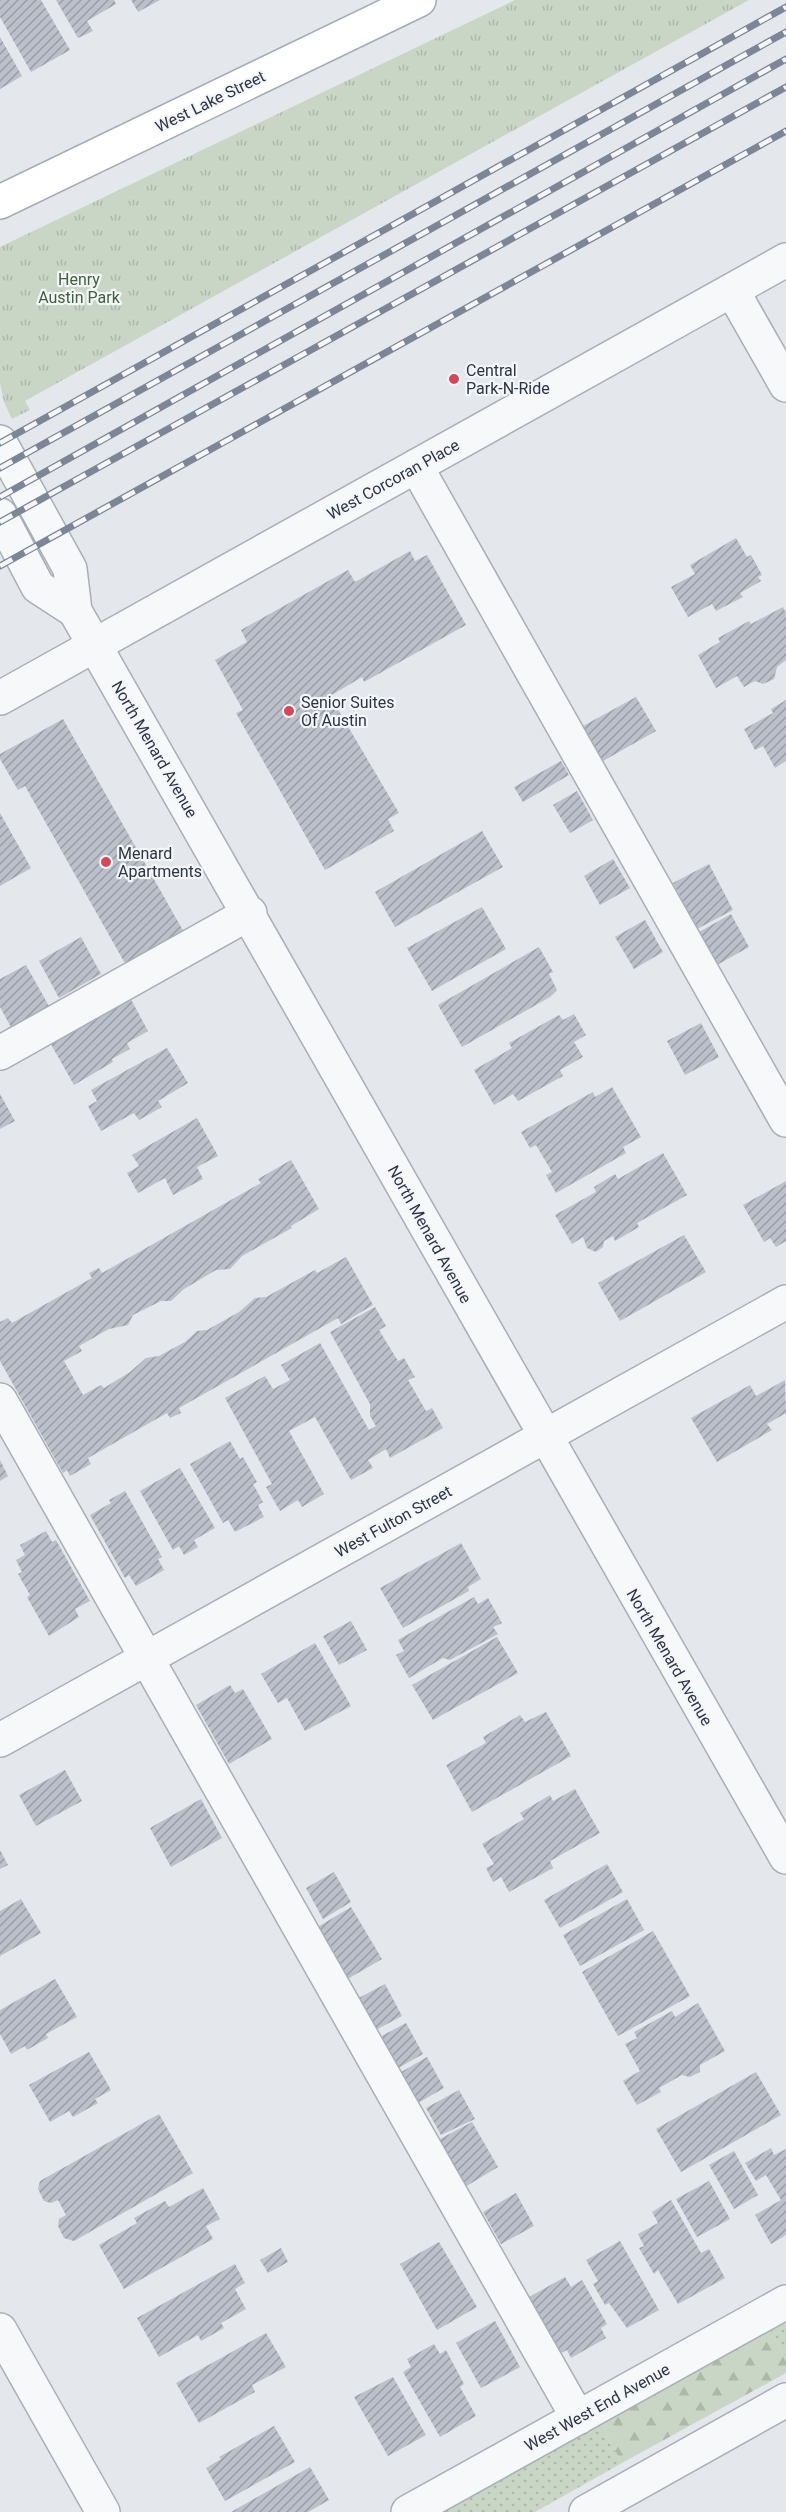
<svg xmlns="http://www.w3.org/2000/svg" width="786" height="2512" font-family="Roboto,sans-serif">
<defs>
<pattern id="grass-dots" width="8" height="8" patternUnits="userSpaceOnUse" patternTransform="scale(1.5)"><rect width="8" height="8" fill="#c9d6c5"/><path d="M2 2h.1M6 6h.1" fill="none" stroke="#adb8ab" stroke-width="1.8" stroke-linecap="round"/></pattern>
<pattern id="forest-firs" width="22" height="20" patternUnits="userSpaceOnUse" patternTransform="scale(1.5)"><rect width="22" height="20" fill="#c9d6c5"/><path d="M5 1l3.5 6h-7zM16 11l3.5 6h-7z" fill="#adb8ab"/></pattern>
<pattern id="park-tufts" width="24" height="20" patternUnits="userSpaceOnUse" patternTransform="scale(1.5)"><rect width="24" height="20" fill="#c9d6c5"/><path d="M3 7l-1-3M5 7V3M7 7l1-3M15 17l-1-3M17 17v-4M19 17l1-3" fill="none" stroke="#adb8ab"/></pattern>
<pattern id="building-hatch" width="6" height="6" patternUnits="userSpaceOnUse" patternTransform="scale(1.5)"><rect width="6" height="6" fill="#bbc0ca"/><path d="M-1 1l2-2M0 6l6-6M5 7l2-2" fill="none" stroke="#989da6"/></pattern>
</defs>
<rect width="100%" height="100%" fill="#e4e7ec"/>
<path fill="url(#grass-dots)" d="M786,2318V2359L769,2328Z
M599,2421L622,2463L535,2512H435Z"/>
<path fill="url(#forest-firs)" d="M769,2328L786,2359V2373L622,2463L599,2421Z"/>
<path fill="url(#park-tufts)" d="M515,0H749L25,401L30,410L12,419L4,402L0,383V247Z"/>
<path fill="url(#building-hatch)" d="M0,0H41L70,50L31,72L0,17Z
M56,0H114L116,4L87,21L93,31L78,38Z
M131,0H160L138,12Z
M0,37L22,76L0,89Z
M736,538L747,557L751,555L762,575L758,577L761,581L740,593L743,597L716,611L712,604L688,617L671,587L695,574L690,565Z
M410,551L415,561L427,555L466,625L364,682L362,677L330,696L399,813L388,819L394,831L325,870L236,713L243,710L215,660L247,642L241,630L348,570L355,582Z
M783,607L786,613V660L777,667L774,679L763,684L755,681L744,687L737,676L716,688L698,655L720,642L718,638L749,621L751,624Z
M636,697L656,731L603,761L583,726Z
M786,700V761L775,768L763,746L755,750L744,729L773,713L771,709Z
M63,719L185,934L127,967L25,786L18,790L0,759V754Z
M561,761L569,775L523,802L514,787Z
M577,791L593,820L570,833L553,805Z
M0,813L31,868L0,886Z
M482,831L503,867L395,927L375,892Z
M613,859L630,888L600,905L584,876Z
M709,864L733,910L697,929L673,883Z
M482,907L506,949L432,991L407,948Z
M731,914L749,947L717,965L699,932Z
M645,920L663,952L634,969L615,937Z
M81,937L101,974L59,998L39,961Z
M539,947L553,972L549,974L557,990L550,997L462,1047L438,1005Z
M26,965L50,1008L12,1029L0,1007V979Z
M128,994L148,1031L127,1043L130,1049L112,1059L113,1062L74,1085L48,1039Z
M574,1014L586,1035L574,1042L583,1057L560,1070L563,1076L518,1101L513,1094L494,1105L474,1070L512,1048L509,1043L559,1015L563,1020Z
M701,1023L719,1057L685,1075L667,1041Z
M167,1048L188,1083L158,1101L162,1107L139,1120L134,1113L101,1131L88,1106L97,1101L91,1090Z
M612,1087L641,1137L623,1147L626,1153L556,1193L546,1175L552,1172L536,1145L530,1148L521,1132L593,1092L595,1097Z
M0,1094L15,1121L0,1129Z
M197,1118L218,1156L197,1167L203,1179L173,1195L165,1178L138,1193L127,1173L139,1166L132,1155Z
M663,1153L687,1195L637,1223L639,1227L615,1241L613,1236L604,1241L603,1247L596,1252L587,1248L583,1237L572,1244L555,1215L596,1192L594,1187L615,1174L618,1179Z
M291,1160L319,1209L291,1226L292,1228L242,1256L230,1269L216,1270L184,1289L171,1301H161L133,1315L128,1325L109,1329L79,1346L82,1351L64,1361L83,1395L101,1385L104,1388L130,1372L146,1358L159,1356L185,1342L197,1331L207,1330L239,1312L255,1298L266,1297L315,1270L317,1273L346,1257L373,1305L341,1324L338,1318L179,1408L181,1413L170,1418L167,1413L88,1458L91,1464L70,1476L67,1470L63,1473L0,1361V1322L8,1318L12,1323L92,1278L89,1273L99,1268L102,1273L261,1183L258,1179Z
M786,1181V1241L776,1247L770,1238L764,1242L743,1205Z
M684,1235L706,1272L620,1321L598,1283Z
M375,1307L386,1326L379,1330L398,1361L404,1358L415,1377L408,1380L426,1411L432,1408L443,1428L390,1458L386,1449L368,1460L373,1468L351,1480L315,1417L289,1431L324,1494L302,1507L298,1500L280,1511L266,1487L272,1484L225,1398L265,1376L273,1389L290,1380L281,1365L320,1343L369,1430L376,1426L370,1416V1404L330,1332Z
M785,1380L786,1413L767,1424L772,1430L717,1462L691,1418L750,1385L756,1396Z
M230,1441L240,1459L243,1457L257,1482L253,1484L263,1502L258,1505L264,1517L235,1532L228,1520L223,1523L190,1464Z
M0,1460L8,1476L0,1481Z
M180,1468L215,1528L194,1540L198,1547L184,1555L179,1546L173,1550L140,1491Z
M125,1491L162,1557L158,1559L164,1570L136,1586L129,1575L125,1578L90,1515L111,1503L109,1500Z
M46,1531L52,1542L56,1540L90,1601L75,1609L79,1617L49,1636L27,1597L30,1595L18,1574L22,1572L16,1560L25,1555L20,1545Z
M461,1543L481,1579L468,1587L469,1591L403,1628L380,1588Z
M474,1597L478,1604L488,1598L502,1623L493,1627L498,1634L450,1660L443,1658L409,1678L396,1655L404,1651L398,1640Z
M351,1621L367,1650L339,1665L323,1636Z
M497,1637L518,1673L433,1720L412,1685Z
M315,1643L351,1706L305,1731L287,1698L278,1703L261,1674Z
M230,1685L235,1693L243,1689L272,1739L229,1764L196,1705Z
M546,1712L571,1756L472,1812L446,1765L486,1743L483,1737L520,1715L525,1722Z
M65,1770L82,1801L36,1826L19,1795Z
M575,1789L600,1833L550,1861L553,1868L509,1892L501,1877L493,1882L486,1868L494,1864L482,1844L524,1819L520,1813L550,1795L553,1801Z
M201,1799L222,1838L171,1867L150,1828Z
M0,1850L8,1865L0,1869Z
M607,1864L623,1892L560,1928L544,1900Z
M334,1872L351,1902L323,1919L306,1888Z
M21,1899L41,1933L0,1956V1911Z
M627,1899L644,1930L580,1966L563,1935Z
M351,1907L382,1959L346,1980L316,1928Z
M653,1931L690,1996L618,2036L582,1972Z
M55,1979L77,2017L46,2034L48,2038L27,2050L25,2046L11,2054L0,2034V2010Z
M385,1984L402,2016L372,2032L355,2000Z
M698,2003L725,2051L700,2065V2072L690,2077L682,2075L659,2088L661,2092L637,2105L623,2081L640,2071L625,2044L637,2038L634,2032L672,2011L675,2017Z
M406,2023L423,2054L393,2071L376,2039Z
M89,2052L111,2090L95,2099L98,2103L73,2117L69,2111L50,2122L29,2085Z
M427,2057L444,2088L413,2106L396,2075Z
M756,2072L781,2115L681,2172L656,2129Z
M459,2090L475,2119L441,2135L426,2108Z
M159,2114L193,2173L74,2241L64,2238L58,2226L59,2219L66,2215L58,2200L51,2203L44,2201L38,2189L40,2181Z
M472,2122L498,2167L465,2187L438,2140Z
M771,2148L774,2155L786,2149V2235L771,2244L755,2215L781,2200L766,2175L756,2181L745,2163Z
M734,2151L758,2195L734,2209L709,2165Z
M709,2181L730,2219L697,2237L676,2199Z
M203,2188L220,2219L206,2226L213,2239L124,2289L99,2245L137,2223L134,2218L165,2201L169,2207Z
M516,2193L534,2226L501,2244L483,2212Z
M671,2200L701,2253L709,2249L725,2278L678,2304L658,2270L654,2274L639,2248L644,2246L638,2234L658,2223L652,2212Z
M620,2241L659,2310L627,2328L609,2303L605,2305L593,2284L598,2281L586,2260Z
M439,2242L477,2307L437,2330L400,2264Z
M281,2248L288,2262L268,2273L260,2260Z
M235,2264L245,2283L235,2289L246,2309L221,2323L224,2328L201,2341L198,2335L159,2357L137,2318Z
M565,2277L571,2287L582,2280L607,2324L601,2328L606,2338L571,2358L567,2350L561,2353L529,2297Z
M495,2321L520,2367L481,2388L456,2343Z
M266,2333L286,2367L252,2385L255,2392L199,2423L176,2383Z
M434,2344L440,2354L446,2350L464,2384L460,2387L476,2416L440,2437L403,2372L411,2367L407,2359Z
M393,2377L426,2435L388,2456L354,2397Z
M274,2426L295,2462L225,2501L206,2468L221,2459L219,2457Z
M310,2467L329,2500L308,2512H231Z"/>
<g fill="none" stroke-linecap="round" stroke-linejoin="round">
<g stroke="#a9aeb7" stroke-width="36">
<path id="minor" d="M732,290L786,385
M0,442L70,569L75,611C314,1025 547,1443 786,1857
M416,466L786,1120
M0,515L38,587L75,611
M0,698L786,260
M0,1053L250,913
M0,1400L578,2418
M0,1740L786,1302
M0,2330L103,2512
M408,2512L786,2302
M586,2512L786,2400"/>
</g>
<g stroke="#a3abb8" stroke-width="36">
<path id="major" d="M0,202L419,0"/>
</g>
<use href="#minor" stroke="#f7f8fa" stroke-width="33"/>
<use href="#major" stroke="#fff" stroke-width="33"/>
<g stroke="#7d8696" stroke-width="7">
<path id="rail" d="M0,443L786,7
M0,468L786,32
M0,497L786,59
M0,522L786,87
M0,566L786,131"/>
</g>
<use href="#rail" stroke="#f4f6f9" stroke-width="4.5" stroke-dasharray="14" stroke-linecap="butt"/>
</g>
<g fill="#d1495b" stroke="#f4f6f9" stroke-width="2">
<circle cx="454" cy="379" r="6"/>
<circle cx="289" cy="711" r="6"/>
<circle cx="106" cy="862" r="6"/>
</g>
<g text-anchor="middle" stroke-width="4.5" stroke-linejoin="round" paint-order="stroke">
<g font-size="16" fill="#2b3445" stroke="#f4f6f9">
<text transform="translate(210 101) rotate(-26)" y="6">West Lake Street</text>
<text transform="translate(393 479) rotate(-29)" y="6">West Corcoran Place</text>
<text transform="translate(155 749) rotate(60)" y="6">North Menard Avenue</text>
<text transform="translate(430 1234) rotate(61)" y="6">North Menard Avenue</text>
<text transform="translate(393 1521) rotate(-29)" y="6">West Fulton Street</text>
<text transform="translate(670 1657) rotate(60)" y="6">North Menard Avenue</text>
<text transform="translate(597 2407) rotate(-29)" y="6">West West End Avenue</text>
</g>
<g font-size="16" fill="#3f6138" stroke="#f4f6f9">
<text x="79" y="285">Henry<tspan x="79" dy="18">Austin Park</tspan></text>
</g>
<g font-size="16" fill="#2b3445" stroke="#f4f6f9" text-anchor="start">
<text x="466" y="376">Central<tspan x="466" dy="18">Park-N-Ride</tspan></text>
<text x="301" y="708">Senior Suites<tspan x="301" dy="18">Of Austin</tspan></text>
<text x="118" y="859">Menard<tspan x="118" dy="18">Apartments</tspan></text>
</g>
</g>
</svg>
